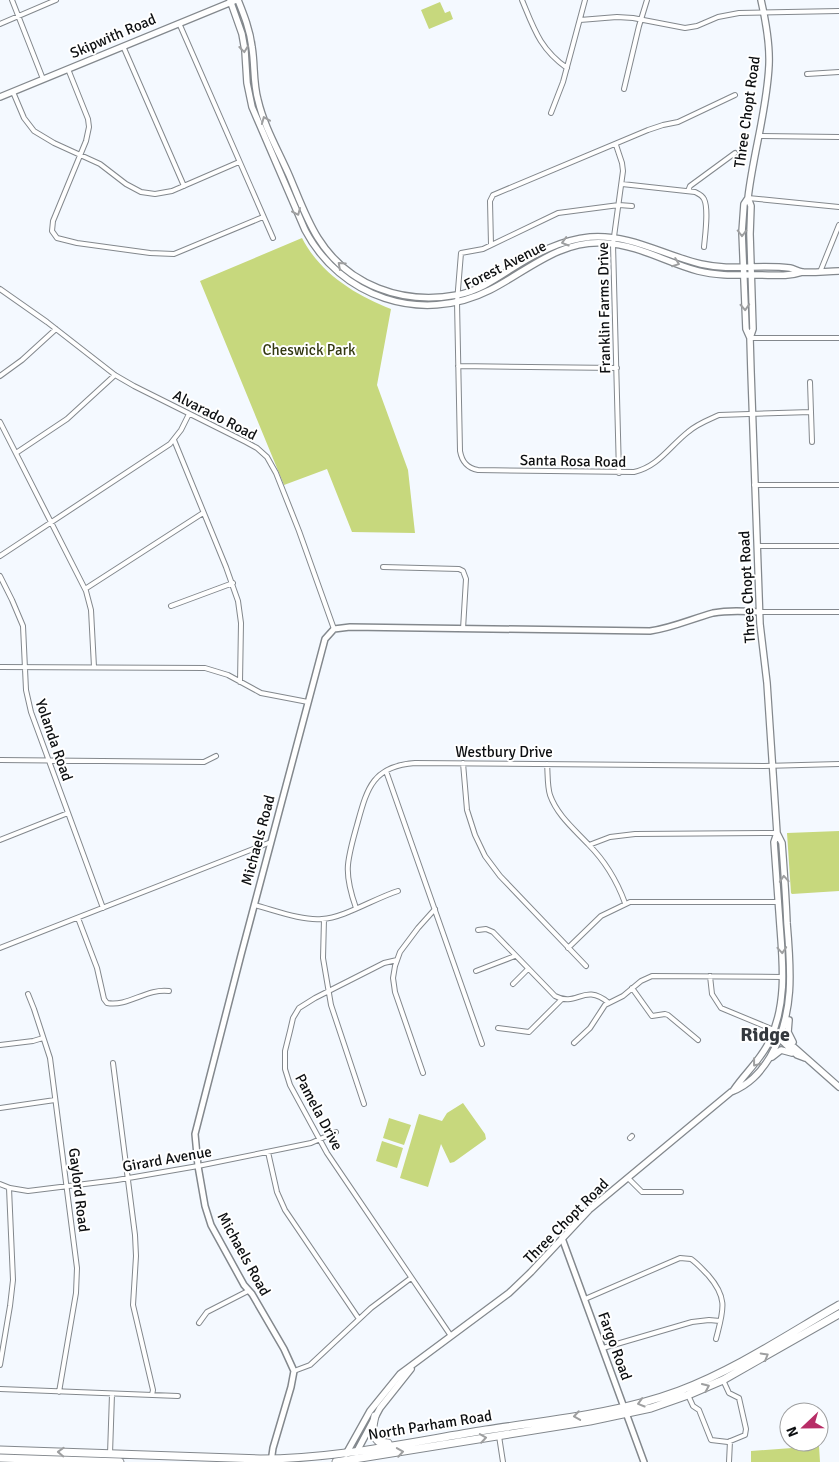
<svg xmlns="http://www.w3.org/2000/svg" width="839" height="1462" font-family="Signika,sans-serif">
<rect width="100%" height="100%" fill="#f4f9ff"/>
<path fill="#c7d87d" d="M440,2L445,13L450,11L453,19L429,29L421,10Z
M302,238C320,273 355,295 391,309L377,385L408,470L415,533L352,532L327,469L284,485L200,281Z
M839,831V891L792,894L791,893L787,833Z
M463,1103L485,1134L486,1139L454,1162L450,1163L441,1144L428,1187L400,1178L419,1114L442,1121L447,1113Z
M389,1118L411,1125L404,1145L383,1138Z
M382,1141L403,1148L397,1168L376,1161Z
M819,1446L820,1462H751V1451Z"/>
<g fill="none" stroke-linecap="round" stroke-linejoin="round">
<g stroke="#83888d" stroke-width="6">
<path id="minor" d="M12,0L43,79
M522,0C534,29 540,49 567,68
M580,20L617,17L633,18L685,28L697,26L718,17L739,13L839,11
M179,23L273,238
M0,24L56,0
M123,46L184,186
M68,69L88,119L89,127L86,141L53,221L52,231L57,238L77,243L150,253L174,254L263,217
M807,74L839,72
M624,89L639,26L647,0
M13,92L24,118L34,131L54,143L100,164L126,184L141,192L155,194L172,191L239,162
M551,113L563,82L585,0
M759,136L839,137
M616,145L622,163L623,171L613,244L619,473
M622,184L695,192C699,194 702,195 704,199C709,209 705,235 704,247
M688,191L690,186L735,153
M748,198L839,207
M632,206L619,205L558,213L483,249L461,253L457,302L460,451C462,462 467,468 478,470L634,472C658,467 670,446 688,432C697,424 708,420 719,415L811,412
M491,245L490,201L493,195L648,130L663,125L678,122L735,95
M820,272L839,225
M0,289L47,322L115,375L134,386L246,442L257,448L267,457L276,473L299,531L334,629
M750,338H839
M458,366L617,368
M0,376L22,360L56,329
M810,382L812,442
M0,422L86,591L91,610L94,667
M174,440L226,567L238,601L241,623L240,682
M16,453L67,419L115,375
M754,485H839
M757,546H839
M0,556L170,444L181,430L189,414
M383,567L459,569L463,571L466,579L463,629
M0,576L12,600L23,626L26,690L31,712L103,908
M85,589L203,513
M171,606L233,583
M760,612H839
M0,667L205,668L228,675L261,693L308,702
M0,760L204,762L216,756
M463,763L467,810L475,835L485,856L500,876L586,966
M547,764C548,774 547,785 550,795C557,815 574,829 588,844C605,861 617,881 625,903
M386,771L482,1044
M0,840L68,813
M589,845L610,837L635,834L777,833
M254,905C274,910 302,921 322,919C344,918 375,898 398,891
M356,908C343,871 347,861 357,825C367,789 372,766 415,763L764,766L839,764
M78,918L97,968L104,999L107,1003C128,1007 147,988 169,991
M324,919L323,958L331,1005L364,1104
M478,930L486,929L493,932L555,996C578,1008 583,982 609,1003
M0,948L271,842
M568,948L601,916L630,902H779
M397,960L384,963L315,998L299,1008L293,1018L290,1031L285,1051V1069L290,1085L327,1153L451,1336
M476,971L515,956
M710,976L712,994L721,1008L774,1030
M513,984L528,969
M632,988L652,1016L665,1014L668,1015L698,1040
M28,994L34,1009L50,1058L77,1268L76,1293L59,1392
M498,1028L529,1032L562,999
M574,1043L590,1028L605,1005L623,996L641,981L652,976L783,977
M0,1045L33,1041L43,1038
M113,1063L135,1235L136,1256L133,1305L153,1390L152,1395
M423,1073L395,992L393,978L395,966L400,952L418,928L435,909
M0,1108L55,1100
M630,1138L632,1136
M268,1152L277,1192L285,1210L359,1319
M628,1178L642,1192H681
M0,1184L10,1188L28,1191L117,1180L198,1166L311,1143L336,1132
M585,1299L680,1258L691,1259C697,1263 703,1270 708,1275C729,1299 723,1311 716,1339
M199,1323L207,1312L248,1291
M603,1348L692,1322L709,1320L720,1321
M0,1365L10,1306L13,1280L9,1188
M294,1371L310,1365L371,1308L411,1278
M0,1389L178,1396
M688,1395L693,1406L699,1410L711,1440L728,1442L745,1435L746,1429L739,1398L729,1393L723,1380
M499,1436L503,1462
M110,1454L112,1394
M729,1462L730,1441"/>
</g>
<g stroke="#83888d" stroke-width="8">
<path id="tertiary" d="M562,1238L644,1462
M271,1462L273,1448L291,1387L294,1371L284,1349L252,1294L244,1285L211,1225L205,1206L198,1166L195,1134L241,955L325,639L334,629L350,627L650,631C672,628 691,619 713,613C729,610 744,611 760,612"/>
</g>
<g stroke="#83888d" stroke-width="8">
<path id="secondary" d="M230,0L242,34L245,51L247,83L252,107L305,230C340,297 421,325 490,290C526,272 559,240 604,243C639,245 665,262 698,271C718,276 738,275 758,275C773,275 788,277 803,272
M238,0C244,15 250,30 252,47C255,65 253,82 258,100C264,126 278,150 289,175C298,196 306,219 318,238C348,286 403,305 457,295C478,291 494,280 511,269C536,253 561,240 590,237C631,234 663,255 701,264C731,271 760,264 790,268C794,269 798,271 802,272C814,273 827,271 839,271
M0,97L234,1
M748,198L744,204L742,232L746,329L750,338
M789,1020L788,1032L793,1042
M778,1033L839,1087
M778,1037L797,1055L805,1058
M772,1057L781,1050L792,1053
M733,1091C744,1074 760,1061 769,1042C787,1005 783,965 780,926C778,898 776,870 774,842L777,833
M356,1453L380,1408L411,1369
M346,1454L370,1411L400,1374L509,1293L531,1272L589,1210L731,1092C749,1085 760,1073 770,1057C795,1015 791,969 787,923C786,896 784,870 782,843L777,833L767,683L760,624L751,372L750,338L753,329L750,234L751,206L748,198C753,154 767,110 769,65C770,43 766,22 761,0"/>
</g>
<g stroke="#83888d" stroke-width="9">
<path id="trunk" d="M375,1416C373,1426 370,1434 379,1442L388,1443
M0,1450L260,1459C336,1459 411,1442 486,1430C550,1420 617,1414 679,1391C735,1370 787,1335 839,1305
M0,1458L120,1462
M336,1462L590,1421L651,1408L688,1395L723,1380L839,1314"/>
</g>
<use href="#minor" stroke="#fff" stroke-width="4"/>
<use href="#tertiary" stroke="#fff" stroke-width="5"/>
<use href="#secondary" stroke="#fff" stroke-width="5.5"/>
<use href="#trunk" stroke="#fff" stroke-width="7"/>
</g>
<defs><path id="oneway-chevron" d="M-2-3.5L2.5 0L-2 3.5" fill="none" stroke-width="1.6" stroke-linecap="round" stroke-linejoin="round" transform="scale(1.25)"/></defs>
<g stroke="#9e9fa0">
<use href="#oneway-chevron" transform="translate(244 49) rotate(83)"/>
<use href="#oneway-chevron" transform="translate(265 120) rotate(-112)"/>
<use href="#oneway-chevron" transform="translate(297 212) rotate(66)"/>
<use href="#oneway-chevron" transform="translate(742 233) rotate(90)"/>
<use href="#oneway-chevron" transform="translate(565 242) rotate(164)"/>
<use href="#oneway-chevron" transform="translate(676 263) rotate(21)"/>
<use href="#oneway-chevron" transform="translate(341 265) rotate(-138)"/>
<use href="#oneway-chevron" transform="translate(745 307) rotate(87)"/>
<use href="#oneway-chevron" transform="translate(784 879) rotate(-94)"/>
<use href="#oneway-chevron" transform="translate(782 950) rotate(86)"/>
<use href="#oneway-chevron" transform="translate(756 1063) rotate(128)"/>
<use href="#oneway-chevron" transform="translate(765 1356) rotate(-30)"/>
<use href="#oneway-chevron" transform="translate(706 1387) rotate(-24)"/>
<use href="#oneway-chevron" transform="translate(641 1403) rotate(164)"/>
<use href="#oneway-chevron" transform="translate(577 1416) rotate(171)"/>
<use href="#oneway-chevron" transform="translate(483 1438) rotate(-9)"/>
<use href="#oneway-chevron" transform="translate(61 1452) rotate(-178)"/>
<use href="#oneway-chevron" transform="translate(400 1452) rotate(-9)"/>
</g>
<g text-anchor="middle" stroke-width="4" stroke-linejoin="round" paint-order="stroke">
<g font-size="15" fill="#0d0f11" stroke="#fff">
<text transform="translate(113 36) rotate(-23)" y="5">Skipwith Road</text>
<text transform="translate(747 112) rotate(-82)" y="5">Three Chopt Road</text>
<text transform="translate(505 265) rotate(-27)" y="5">Forest Avenue</text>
<text transform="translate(604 308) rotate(-91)" y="5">Franklin Farms Drive</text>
<text transform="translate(215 415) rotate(27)" y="5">Alvarado Road</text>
<text transform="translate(573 461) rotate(1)" y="5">Santa Rosa Road</text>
<text transform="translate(747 587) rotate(-93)" y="5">Three Chopt Road</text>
<text transform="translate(54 740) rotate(71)" y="5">Yolanda Road</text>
<text x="504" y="757">Westbury Drive</text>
<text transform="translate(258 840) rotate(-75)" y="5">Michaels Road</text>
<text transform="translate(319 1112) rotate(62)" y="5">Pamela Drive</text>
<text transform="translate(167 1159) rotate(-10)" y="5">Girard Avenue</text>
<text transform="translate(79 1190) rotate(83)" y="5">Gaylord Road</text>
<text transform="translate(566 1221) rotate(-45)" y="5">Three Chopt Road</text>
<text transform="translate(244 1254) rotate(61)" y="5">Michaels Road</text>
<text transform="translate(615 1346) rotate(70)" y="5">Fargo Road</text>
<text transform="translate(430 1425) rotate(-9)" y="5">North Parham Road</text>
</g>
<g font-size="15" fill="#333911" stroke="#fff">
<text x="309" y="355">Cheswick Park</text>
</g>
<g font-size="20" font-weight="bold" fill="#35393e" stroke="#fff">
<text x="765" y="1041">Ridge</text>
</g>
</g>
<g transform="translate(804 1427) rotate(248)"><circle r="24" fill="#ffffff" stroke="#9e9fa0"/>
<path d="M0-4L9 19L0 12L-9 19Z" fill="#b72c66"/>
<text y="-8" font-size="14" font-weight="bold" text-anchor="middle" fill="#0d0f11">N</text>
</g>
</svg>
